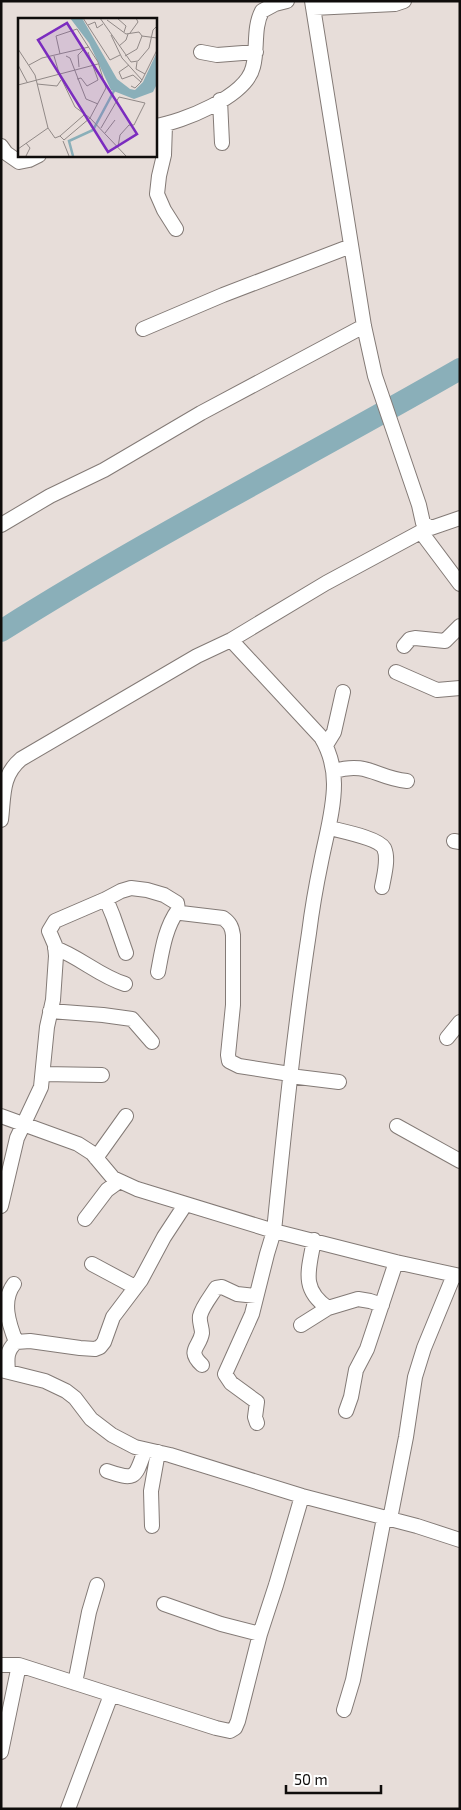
<svg xmlns="http://www.w3.org/2000/svg" width="461" height="1810" font-family="'Exo 2',sans-serif">
<rect width="100%" height="100%" fill="#e7ddd9"/>
<g fill="none" stroke-linecap="round" stroke-linejoin="round">
<path stroke="#8aafb9" stroke-width="22" d="M1,631C150,537 307,457 460,369"/>
<g stroke="#837a76" stroke-width="16">
<path id="minor" d="M312,1L364,326L375,376L419,505L423,523L431,528L460,518
M313,8L395,4L404,1
M201,52L217,55L256,52
M220,100L222,143
M165,125L164,155L159,176L157,194L164,210L176,229
M155,126C182,122 246,97 253,67C258,49 253,28 262,11L275,4L287,1
M1,146L6,153L19,162L29,160L39,155
M143,329L223,295L351,246
M1,525L50,496L104,470L201,413L364,326
M421,532L460,584
M231,640L321,737C330,752 334,766 334,784C334,810 326,836 321,862C316,886 312,909 309,933C294,1032 284,1132 274,1231L267,1254L252,1314L225,1374L231,1383L257,1402L255,1417L257,1423
M404,646L410,639L415,638L445,641L460,626
M396,672L437,690L460,688
M326,745L334,732L343,692
M334,771C368,761 376,778 407,781
M1,820C4,796 1,776 21,759L197,656L231,640L326,583L428,528
M330,828C341,831 378,838 384,848C389,859 384,875 382,887
M454,841L460,842
M106,899L113,916L126,953
M55,948C80,957 99,976 125,984
M158,972C162,951 165,928 178,910
M50,1011L103,1015L132,1019L152,1042
M447,1038L460,1022
M43,1074L102,1075
M290,1076L339,1082
M1,1116L78,1144L92,1153L113,1178L137,1189L274,1231L396,1262L460,1276
M397,1126L460,1161
M96,1158L126,1116
M1,1206L17,1138L41,1087L47,1027L53,1000L56,956L55,945L49,931L55,921L106,899L121,891L131,888L147,890L164,895L177,903L178,910L181,913L223,918C230,923 232,927 233,935V1005L228,1055L229,1061L239,1066L290,1074
M85,1219L107,1190L118,1182
M314,1240C309,1269 300,1289 328,1308
M92,1264L135,1287
M14,1284C1,1301 9,1324 16,1342
M301,1325L328,1308L358,1299L370,1301L382,1305
M202,1365C186,1350 200,1347 202,1333C202,1327 199,1322 200,1316C202,1307 211,1296 216,1288L222,1287L237,1294L256,1296
M1,1370L45,1381L66,1391L75,1398L91,1419L112,1435L135,1447L170,1455L302,1496L417,1526L460,1540
M8,1371C7,1359 6,1351 16,1342L30,1341L80,1348L95,1349L100,1347L104,1342L113,1317L141,1280L164,1237L185,1205
M346,1411L351,1397L356,1370L367,1349L396,1262
M107,1471C136,1481 135,1478 145,1450
M390,1519L406,1437L415,1377L424,1348L454,1275
M152,1526L151,1491L158,1452
M164,1604L221,1624L260,1634
M1,1665H19L216,1728L230,1731L235,1728L238,1721L260,1634L276,1585L302,1496
M75,1683L89,1612L97,1585
M344,1710L353,1680L384,1518
M1,1752L19,1665
M68,1809L111,1695"/>
</g>
<use href="#minor" stroke="#fff" stroke-width="14"/>
</g>
<g transform="translate(18 18)">
<rect width="139" height="139" fill="#e7ddd9"/>
<path d="M52,0H64L99,61L112,71L117,72L125,64L139,34V66L135,74L116,81L93,72L71,25Z" fill="#8aafb9"/>
<path fill="none" stroke="#8aafb9" stroke-width="2.5" d="M55,138L51,123L75,112L97,71"/>
<path fill="none" stroke="#918987" stroke-width="1" d="M65,0L92,42L102,37M82,0L113,44L120,43L131,30L135,12L139,8M99,0L108,8L106,14M89,2L108,16L121,14L124,18L139,20M70,7L77,4L79,10L85,6M112,15L120,4L118,0M93,17L104,40L124,62M101,28L108,22L110,16M0,31L17,57L30,110L37,120L42,118L46,122L72,100L108,138M42,36L38,18L59,11L80,44L88,70L72,100M36,38L41,55M48,38L52,40L68,81L80,86M107,38L119,31L124,18M119,44L118,51L127,56M0,47L9,64M11,47L24,40L71,29M111,47L101,54L104,61L115,57L123,64M61,49L60,37L65,32M41,56L57,89L72,100M59,61L63,60L69,68L80,62L70,34M19,66L39,68L43,62M0,67L80,46M113,68L117,70L123,64L139,32M83,110L101,79L127,85L116,107H111L102,117L100,129M87,115L97,102M42,118L66,97M45,123L51,138M0,131L30,110M8,138L12,130L8,125"/>
<path fill="#7b2cbf" fill-opacity="0.15" stroke="#7b2cbf" stroke-width="2.5" d="M49,5L119,116L90,134L20,22Z"/>
<rect width="139" height="139" fill="none" stroke="#0f0c0b" stroke-width="2.5"/>
</g>
<rect width="461" height="1810" fill="none" stroke="#0f0c0b" stroke-width="5"/>
<path d="M286 1785v8h95v-8" fill="none" stroke="#0f0c0b" stroke-width="2.5"/>
<text x="294" y="1785" font-size="15" fill="#0f0c0b" stroke="#ffffff" stroke-width="4" paint-order="stroke">50 m</text>
</svg>
